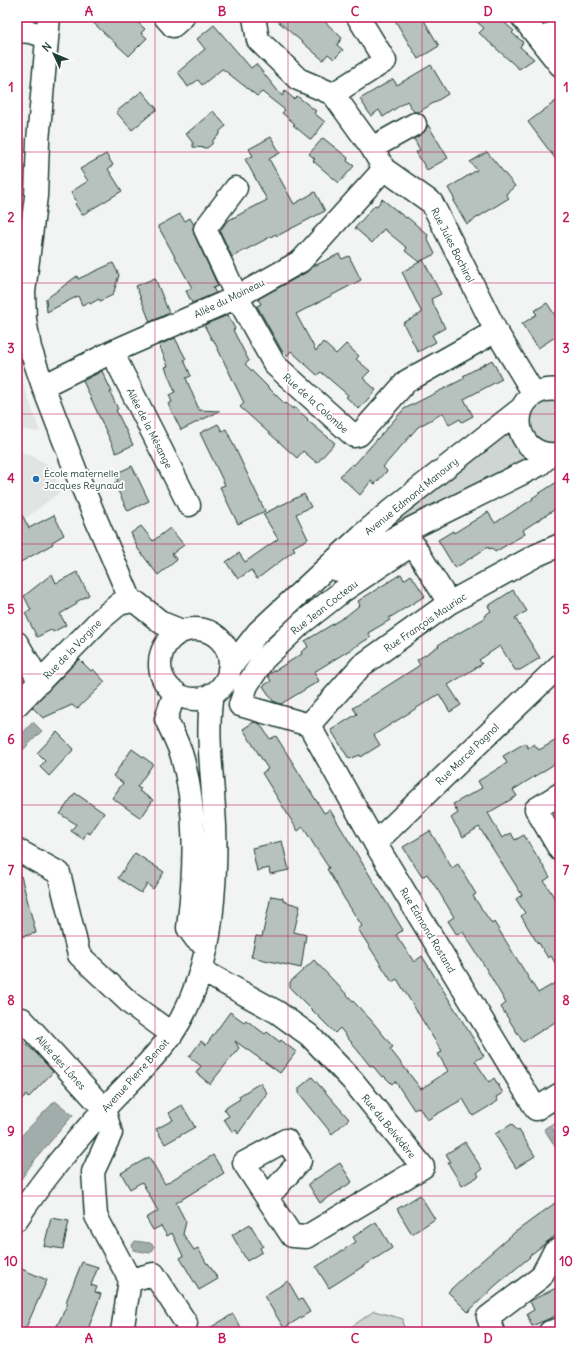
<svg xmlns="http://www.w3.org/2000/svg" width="577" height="1349" font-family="Delius,sans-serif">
<rect width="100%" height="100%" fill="#f2f3f3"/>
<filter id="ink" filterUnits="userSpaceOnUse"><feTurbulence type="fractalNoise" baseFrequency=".025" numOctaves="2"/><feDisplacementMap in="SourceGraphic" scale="8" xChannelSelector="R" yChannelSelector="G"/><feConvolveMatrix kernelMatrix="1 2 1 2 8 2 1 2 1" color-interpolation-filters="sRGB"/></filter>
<g filter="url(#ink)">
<path fill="#e0e4e3" d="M17,89L24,90L17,160Z
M17,364L18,369L40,432L17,429Z
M17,452L26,453L51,466L60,492L17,525Z"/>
<path fill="#ced5d3" stroke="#768984" d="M560,399V446L556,447L532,437L529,417L540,401Z
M508,426L512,436L531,457L376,541L371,535Z
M374,1311L403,1319L404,1332H344Z"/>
<path fill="#a1adaa" stroke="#6d807b" d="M33,722L42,731L23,750L17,744V739Z
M55,1101L73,1115L33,1162L17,1185V1140Z
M555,1122L556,1124L552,1127L560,1140V1143L555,1146L544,1129Z
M135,1241L150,1243L154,1246L153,1250L150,1253L133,1250L132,1245Z"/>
<path fill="#b7c1bd" stroke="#1f3d34" d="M87,17H132L145,29L141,33L147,38L129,56Z
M273,17H320L342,38L337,45L343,50L334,59L328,54L323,60Z
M393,17H422L439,46L418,59Z
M471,17H498L514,31L512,33L523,42L520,47L534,59L519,69L479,33L484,28Z
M214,25L251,68L256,64L282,96L285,91L294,99L297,96L316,111L314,113L325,122L311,140L293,125L295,124L282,113L285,110L262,92L257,96L224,70L222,69L202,85L198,80L188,87L178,72L205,49L197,39Z
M431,65L448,94L419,112H414L407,101L383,117L379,110L371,116L360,99L393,79L397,85Z
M142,91L157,109L132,130L116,112Z
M560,98V165L528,122Z
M213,111L226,126L220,131V134L213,140L212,144L207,148L193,147V143L186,134Z
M428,125L448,158L427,170L416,152L420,150L414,139L425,131Z
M271,137L280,153L269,159L294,204L315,192L325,211L277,236L276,234L232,257L220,231L227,221L267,200L245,159L253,156L249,149Z
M323,138L348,158L347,161L354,166L339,183L313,161L315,159L309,154Z
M487,152L515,186L506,194L509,198L467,224L453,201L455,200L448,188L477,170L470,162Z
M106,154L113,165L108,169L122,191L82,215L75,204L77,202L71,192L88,181L80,169Z
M382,199L406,218L407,217L428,235L427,238L435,254L419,262L405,251L407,248L384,229L372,243L355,228L375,205L377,206Z
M180,214L185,221L190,218L194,225L193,228L194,234L218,286L213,288L216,293L192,303L186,291L192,288L158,226Z
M339,254L342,259L349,256L361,280L296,314L316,351L323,342L336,354L346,344L359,356L356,359L370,371L363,378L376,390L359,409L346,397L348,395L321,372L317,375L291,351L287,356L282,351L257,306L261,304L258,299L307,272L314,266Z
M423,260L441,294L431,299L445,328L432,335L436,342L418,352L403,323L422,313L402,272Z
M113,263L119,275L113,295L100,301L99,299L90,304L89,302L82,305L78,296L47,312L46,299L77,276L78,279Z
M155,278L169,313L150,322L136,286Z
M547,303L560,323V334L538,348L522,324L537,314L534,311Z
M228,315L235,329L233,330L249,361L245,364L285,404L286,403L293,409L294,407L308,419L307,420L335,443L317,463L303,451L297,458L240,407L244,403L213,339L212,340L204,325Z
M175,338L186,359L184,360L191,376L186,378L199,410L220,411L181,430L168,404L172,402L169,395L175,392L165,367L168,366L159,345Z
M492,360L502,379L464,399L473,416L462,422L460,419L449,425L443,413L418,427L383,467L387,471L375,484L371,481L360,495L340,476L352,464L354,465L404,409L465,378L463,376Z
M102,371L112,392H110L118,409L116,410L133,445L116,453L83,381Z
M218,424L222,431L226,429L265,511L238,524L220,487L225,485L200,433Z
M132,466L149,501L128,511L114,483L118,481L115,474Z
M560,480V506L523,530L525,534L495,552L492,548L489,549L488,547L455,568L438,540L453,531L454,533L488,512L495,523L533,499L532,498Z
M304,494L311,507L296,514L308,539L293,547L295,550L257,579L251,570L238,579L226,562L239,553L245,562L278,539L263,514Z
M17,506L29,528L54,515L64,535L52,542L53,544L17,564Z
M141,526L153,541L170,528L184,545L172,554L177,560L158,575L138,549L131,533Z
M77,572L89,595L76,602L77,604L60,614L66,625L53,632L51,630L37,637L25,613L31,610L24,596L52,574L56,583Z
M401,574L404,580L411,575L425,596L389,618L390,620L368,633L371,637L314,672L319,681L281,704L273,701L263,686L271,681L268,676L269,674L302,654L301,652L308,647L305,641L346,616L360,605L358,601Z
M513,590L527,611L515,618L540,658L520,670H515L500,646L479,660L482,664L448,685L461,705L450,712L439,694L374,735L380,745L361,757L360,755L349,759L331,730L357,714L353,708L420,665L417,660L439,646L438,645L485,618L484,616L491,611L488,606Z
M79,659L91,671L93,669L105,682L77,709L72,705L43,718L32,707Z
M254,722L260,724L270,739L276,736L324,813L330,810L403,930L396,935L414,962L422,956L484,1056L475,1061L489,1082L494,1078L503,1093L496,1097L498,1101L473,1116L463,1099L427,1120L419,1107L414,1110L395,1081L392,1084L384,1076L382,1077L372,1065L370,1066L340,1028L335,1033L290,988V982L314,960L371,1020L393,1047L390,1049L421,1089L448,1071L438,1054L442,1052L397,979L392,982L358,929L362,926L344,898L327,869L329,868L316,848L303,827L298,831L262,773L268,769L243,729Z
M57,732L74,749L49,776L40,767L45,761L37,753Z
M560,738V757L555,761L556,763L513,790L517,796L488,813L502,838L511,833L515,840L524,835L550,877L544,881L560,907V971L551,956L548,958L539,943L538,944L521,916L525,913L516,899L522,895L479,827L463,837L451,818L458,813L453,804L482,788L478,781L507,763L503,756L525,743L528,748L534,744L539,750Z
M132,749L153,764L137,787L141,789L139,791L153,800L141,818L112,798L123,783L113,776Z
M75,793L104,813L90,834L87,832L83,839L71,831L76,824L60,814Z
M430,831L452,868L458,864L476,894L473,896L492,924L494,922L538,993L560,980V1019L523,1042L501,1007L506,1003L481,960L463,932L457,935L448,921L454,917L439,892L427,874L422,877L403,847Z
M282,841L289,870L270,874L269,868L257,871L252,848Z
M135,853L164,872L153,889L147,884L141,893L118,878Z
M21,876L36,933L17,938V877Z
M271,896L283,898V901L300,906L294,932L306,935L301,968L251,957L256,936L262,937Z
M230,1012L244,1022L246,1020L265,1034L267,1032L280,1042L281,1040L296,1052L280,1073L235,1041L239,1048L210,1084L196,1073L201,1066L189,1057L201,1041L206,1045Z
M17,1036L37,1054L53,1072L28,1098L26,1095L17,1104Z
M312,1077L349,1119L332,1134L299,1093V1088Z
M260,1083L267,1093L238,1134L236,1130L233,1133L224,1119L229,1116L224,1109L240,1099L239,1096Z
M182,1105L195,1127L165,1144L156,1129L173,1120L169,1113Z
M512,1124L517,1131L519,1130L535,1156L516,1168L495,1134Z
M465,1142L482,1169L477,1173L479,1176L462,1186L448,1163L451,1162L446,1154Z
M213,1155L224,1173L176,1203L186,1222L183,1234L194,1250L198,1248L207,1264L208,1263L218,1279L199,1290L180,1258L183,1256L172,1233L167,1236L161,1226L153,1230L146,1218L158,1211L142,1182L130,1189L121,1173L149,1157L165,1184Z
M340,1163L352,1182L320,1203L308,1184Z
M420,1195L435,1219L412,1234L397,1209Z
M555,1203L560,1210V1232L529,1256L530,1257L496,1285L468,1312L448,1292L471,1270L514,1233Z
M51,1218L69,1221L63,1249L44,1246Z
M376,1222L392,1248L329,1288L316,1267L356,1242L353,1237Z
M250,1224L263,1246L260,1248L262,1252L247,1261L232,1235Z
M82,1262L98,1267L91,1285L97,1287L95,1292L101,1294L87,1332H54L68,1303L66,1302Z
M17,1267L47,1280L24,1332H17Z
M288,1281L299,1300L302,1299L310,1312L284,1328L264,1296Z
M560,1286V1314L532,1326L527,1314L534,1310L530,1301Z
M233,1314L243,1332H203Z"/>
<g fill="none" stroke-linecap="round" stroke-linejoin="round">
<g stroke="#1f3d34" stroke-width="25">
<path id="minor" d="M49,17L38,141L36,196L24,292L25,320L30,348L43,386L78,477L131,601
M165,17L173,26L183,17
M254,17L258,40L298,79L333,94L372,148L384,169L432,203L496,331L534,394
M522,17L560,65
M17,31L31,32L47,37
M541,40L560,29
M333,94L385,61L358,17
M372,148L415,124
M236,188L205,229L237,297L275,365L354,436L359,435L407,381L496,331
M112,352L189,505
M43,386L112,352L237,297L301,261L384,169
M560,390C507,382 505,460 560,454
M338,570L410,529L539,465L550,455
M131,601L137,603L162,623L182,631
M160 664a35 35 0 1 1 70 0a35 35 0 1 1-70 0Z
M17,643L40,682
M229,669L258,632L362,535L395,507L522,408
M175,692L166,719C171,730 177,741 181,753C198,809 195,870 188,928L196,939L207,946
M17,705L100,620L119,604L131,601
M309,725L375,843L536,1109L560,1094
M309,725L240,705L247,685L264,659L302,623L344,590L413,544L449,603
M309,725L361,666L449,603L537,555L560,545
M560,794L536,809L560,850
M375,843L560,665
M17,850L59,873L79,955L131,1004L172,1034
M201,970L277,1012L309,1035L352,1080L423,1167L306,1237L292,1236L267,1198L300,1161L286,1140L244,1163L267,1198
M17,1024L22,1019L104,1109L111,1133L93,1172L96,1216L130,1280L122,1332
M17,1219C43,1179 73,1144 105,1108C127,1084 153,1061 172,1034C193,1003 207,958 211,920C215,884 217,845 214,809C212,770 206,732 212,694
M130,1280L154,1274L186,1323
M493,1332L488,1317L541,1277L554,1252L560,1249
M550,1332L560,1329"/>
</g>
<use href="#minor" stroke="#fff" stroke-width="22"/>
</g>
</g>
<path fill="none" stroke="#c2185b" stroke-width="1" stroke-opacity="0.55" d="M155,17V1332M288,17V1332M422,17V1332M17,152H560M17,283H560M17,414H560M17,544H560M17,674H560M17,805H560M17,936H560M17,1066H560M17,1196H560"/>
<circle fill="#1f6fb2" stroke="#fff" stroke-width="1.5" cx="36" cy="479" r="4"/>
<g text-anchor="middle" stroke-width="3.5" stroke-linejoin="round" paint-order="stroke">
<g font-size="10" fill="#1f3d34" stroke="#fff">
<text transform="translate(453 245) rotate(63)" y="4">Rue Jules Bochirol</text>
<text transform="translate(229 298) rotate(-26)" y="4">Allée du Moineau</text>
<text transform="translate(316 403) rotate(42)" y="4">Rue de la Colombe</text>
<text transform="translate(150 428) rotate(63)" y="4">Allée de la Mésange</text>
<text transform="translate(411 496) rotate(-39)" y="4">Avenue Edmond Manoury</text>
<text transform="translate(324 607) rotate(-38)" y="4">Rue Jean Cocteau</text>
<text transform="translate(425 622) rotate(-34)" y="4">Rue François Mauriac</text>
<text transform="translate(72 649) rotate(-46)" y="4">Rue de la Vorgine</text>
<text transform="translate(467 754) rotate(-44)" y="4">Rue Marcel Pagnol</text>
<text transform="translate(428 930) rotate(59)" y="4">Rue Edmond Rostand</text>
<text transform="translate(61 1062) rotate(48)" y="4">Allée des Lônes</text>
<text transform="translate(135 1075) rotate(-48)" y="4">Avenue Pierre Benoit</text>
<text transform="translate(389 1126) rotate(51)" y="4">Rue du Belvédère</text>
</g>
<g font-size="10" fill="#1f3d34" stroke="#fff" text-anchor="start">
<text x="44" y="477">École maternelle<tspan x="44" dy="12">Jacques Reynaud</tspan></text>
</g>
</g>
<rect width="577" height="1349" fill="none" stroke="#fff" stroke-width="44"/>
<g transform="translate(54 54) rotate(314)" stroke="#ffffff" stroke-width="3" paint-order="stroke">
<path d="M0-3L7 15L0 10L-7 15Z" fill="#1f3d34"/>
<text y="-6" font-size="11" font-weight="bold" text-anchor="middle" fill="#1f3d34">N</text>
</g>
<rect x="22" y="22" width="533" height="1305" fill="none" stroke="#c2185b" stroke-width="1.5"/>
<g font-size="13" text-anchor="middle" font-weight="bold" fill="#c2185b">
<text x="89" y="16">A</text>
<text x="222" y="16">B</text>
<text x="355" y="16">C</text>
<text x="488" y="16">D</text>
<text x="11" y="92">1</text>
<text x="566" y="92">1</text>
<text x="11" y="222">2</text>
<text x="566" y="222">2</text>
<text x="11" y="353">3</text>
<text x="566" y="353">3</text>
<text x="11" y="483">4</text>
<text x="566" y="483">4</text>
<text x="11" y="614">5</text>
<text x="566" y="614">5</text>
<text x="11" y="744">6</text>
<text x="566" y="744">6</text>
<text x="11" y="875">7</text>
<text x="566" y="875">7</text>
<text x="11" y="1005">8</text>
<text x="566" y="1005">8</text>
<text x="11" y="1136">9</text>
<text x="566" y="1136">9</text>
<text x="11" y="1266">10</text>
<text x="566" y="1266">10</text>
<text x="89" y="1343">A</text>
<text x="222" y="1343">B</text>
<text x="355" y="1343">C</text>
<text x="488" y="1343">D</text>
</g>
</svg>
